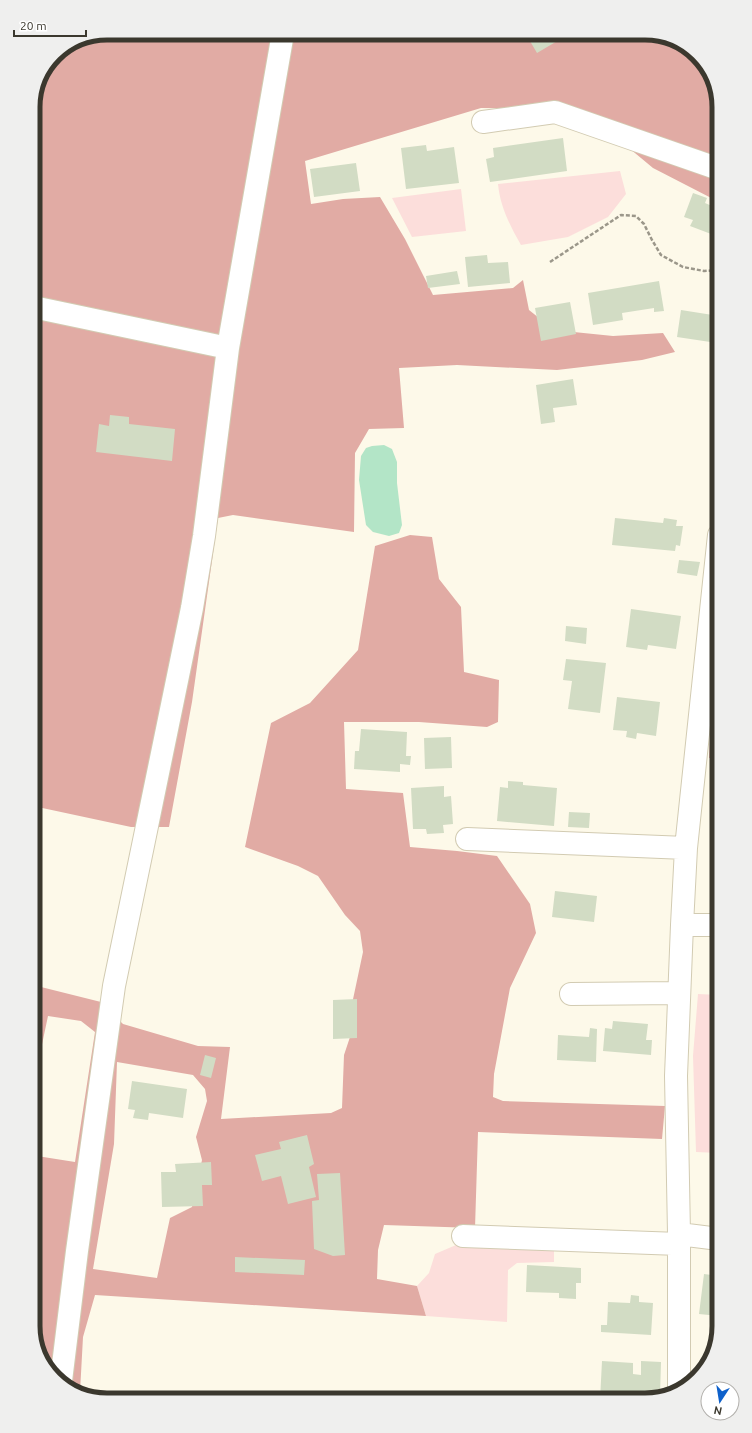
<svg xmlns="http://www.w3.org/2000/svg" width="752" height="1433" font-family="Ubuntu,sans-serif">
<rect width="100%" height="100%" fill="#fdf9e9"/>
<path fill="#fcdedb" d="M620,171L626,194L608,217L568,237L521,245C510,226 500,206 498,184Z
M461,189L466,231L412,237L392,198Z
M698,994L719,995V1153L696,1152L693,1056Z
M456,1245L554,1249V1262L517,1263L508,1270L507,1322L426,1316L417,1286L429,1273L435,1254Z"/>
<path fill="#e1aba4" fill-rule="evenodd" d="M107,33H650L690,48L713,79L719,107V202L653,168L582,109L481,108L305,161L311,204L343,199L380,197L405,239L433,295L513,288L523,280L529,310L554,330L613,336L663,333L675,352L642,360L557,370L457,365L399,368L404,428L369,429L355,453L354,532L233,515L218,518L192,702L169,827H131L33,806V103L55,55L79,39Z
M410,535L432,537L439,579L461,607L464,672L499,680L498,722L487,727L419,722H344L346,789L403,793L410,847L457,851L497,856L530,904L536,933L510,988L494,1074L493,1097L503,1101L665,1106L662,1139L478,1132L475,1228L384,1225L378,1250L377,1279L417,1286L426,1316L95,1295L83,1337L80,1392L66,1387L39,1354L33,1326V1149L37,1156L75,1162L95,1032L81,1021L48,1016L33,1087V985L101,1002L123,1024L198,1046L230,1047L221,1119L331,1113L342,1108L344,1055L350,1037L352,1004L363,952L360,931L345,915L318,876L298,866L245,847L271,723L310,703L358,650L375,546ZM117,1062L193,1075L205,1089L207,1101L196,1137L202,1160L192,1207L170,1218L157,1278L93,1269L114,1144Z
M713,685L719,687V759L709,758Z"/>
<path fill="#b3e5c7" d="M384,445L392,449L397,462V483L402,525L399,533L389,536L373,532L366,525L359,480L361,456L366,448L372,446Z"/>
<path fill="#d2dcc4" d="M533,33H555L559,40L537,53L527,36Z
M563,138L567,171L490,182L486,159L494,157L493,148Z
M426,145L427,151L454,147L459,183L406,189L401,148Z
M356,163L360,191L314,197L310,169Z
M693,193L707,198L705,203L719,209V237L690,226L693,220L684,217Z
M487,255L488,263L508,262L510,283L468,287L465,257Z
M457,271L460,284L428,288L426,276Z
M659,281L664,311L654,312V308L622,313L623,320L593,325L588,293Z
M570,302L576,334L541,341L535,308Z
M681,310L719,316V329L717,343L677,337Z
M573,379L577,405L553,408L555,422L541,424L536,385Z
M110,415L129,417V424L175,429L172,461L96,452L99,424L109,426Z
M615,518L663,523L664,518L677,520L676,526H683L680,546L676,545L675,551L612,545Z
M679,560L700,562L697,576L677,573Z
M631,609L681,616L676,649L648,645L647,650L626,647Z
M566,626L587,628L586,644L565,641Z
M566,659L606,663L600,713L568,709L572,681L563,680Z
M617,697L660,702L656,736L637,733L636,739L626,737L627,731L613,730Z
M361,729L407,732L406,756H411L410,765L400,764V772L354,769L355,751H359Z
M451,737L452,768L425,769L424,738Z
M508,781L523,782V785L557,788L554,826L497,821L500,787L508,788Z
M444,786V797L451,796L453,824L443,825L444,833L427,834L426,829H413L411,788Z
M569,812L590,813L589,828L568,827Z
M555,891L597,896L594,922L552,917Z
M710,954H719V991H711Z
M357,999V1038L333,1039V1000Z
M613,1021L648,1024L646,1040H652L651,1055L603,1051L605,1028L612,1029Z
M590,1028L597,1029L596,1062L557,1060L558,1035L589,1037Z
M205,1055L216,1058L211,1078L200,1075Z
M132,1081L187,1089L183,1118L149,1113L148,1120L133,1118L135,1110L128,1109Z
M307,1135L314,1164L309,1167L316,1197L288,1204L281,1176L262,1181L255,1155L281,1149L279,1142Z
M211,1162L212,1185H202L203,1206L162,1207L161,1172H176L175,1164Z
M340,1173L345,1255L333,1256L314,1249L312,1201L319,1200L317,1174Z
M718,1178H719V1211H717Z
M235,1257L305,1260L304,1275L235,1272Z
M527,1265L581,1268V1283H576V1299L559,1298V1293L526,1292Z
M704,1274L719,1276V1316L699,1314Z
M631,1295L639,1296V1302L653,1303L651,1335L601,1332V1325H607L608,1302L630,1303Z
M602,1361L633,1363V1374L641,1375V1361L661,1362L660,1395L640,1394V1400H600Z"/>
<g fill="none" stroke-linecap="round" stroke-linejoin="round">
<g stroke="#d2cbb2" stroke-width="24">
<path id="minor" d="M483,122L555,112L719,169
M33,307L228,348
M467,839L686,848
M682,925H719
M571,994L679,993
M679,1234L719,1239
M463,1236L679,1244
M61,1381L77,1251L114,986L192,608L204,536L228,348L283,33
M679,1389V1234L676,1076L682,925L686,848L719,535"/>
</g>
<path stroke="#9b978a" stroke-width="2.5" stroke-dasharray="4 2" stroke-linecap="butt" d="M550,262L621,215L636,216L644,224L652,240L661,255L683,267L704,271L719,270"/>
<use href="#minor" stroke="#fff" stroke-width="22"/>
</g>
<path d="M0 0H752V1433H0ZM107 40H645A67 67 0 0 1 712 107V1326A67 67 0 0 1 645 1393H107A67 67 0 0 1 40 1326V107A67 67 0 0 1 107 40Z" fill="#efefee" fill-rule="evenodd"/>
<path fill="none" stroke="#3b382e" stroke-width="5" d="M107 40H645A67 67 0 0 1 712 107V1326A67 67 0 0 1 645 1393H107A67 67 0 0 1 40 1326V107A67 67 0 0 1 107 40Z"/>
<g transform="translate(720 1401) rotate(192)"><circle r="19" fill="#ffffff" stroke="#b1afab"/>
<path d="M0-3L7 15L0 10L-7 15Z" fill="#0e61cb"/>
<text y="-6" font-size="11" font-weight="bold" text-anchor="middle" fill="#3b382e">N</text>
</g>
<path d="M14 30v6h72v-6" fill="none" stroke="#3b382e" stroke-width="2"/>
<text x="20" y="30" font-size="12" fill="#3b382e" stroke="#ffffff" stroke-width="3" paint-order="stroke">20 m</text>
</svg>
